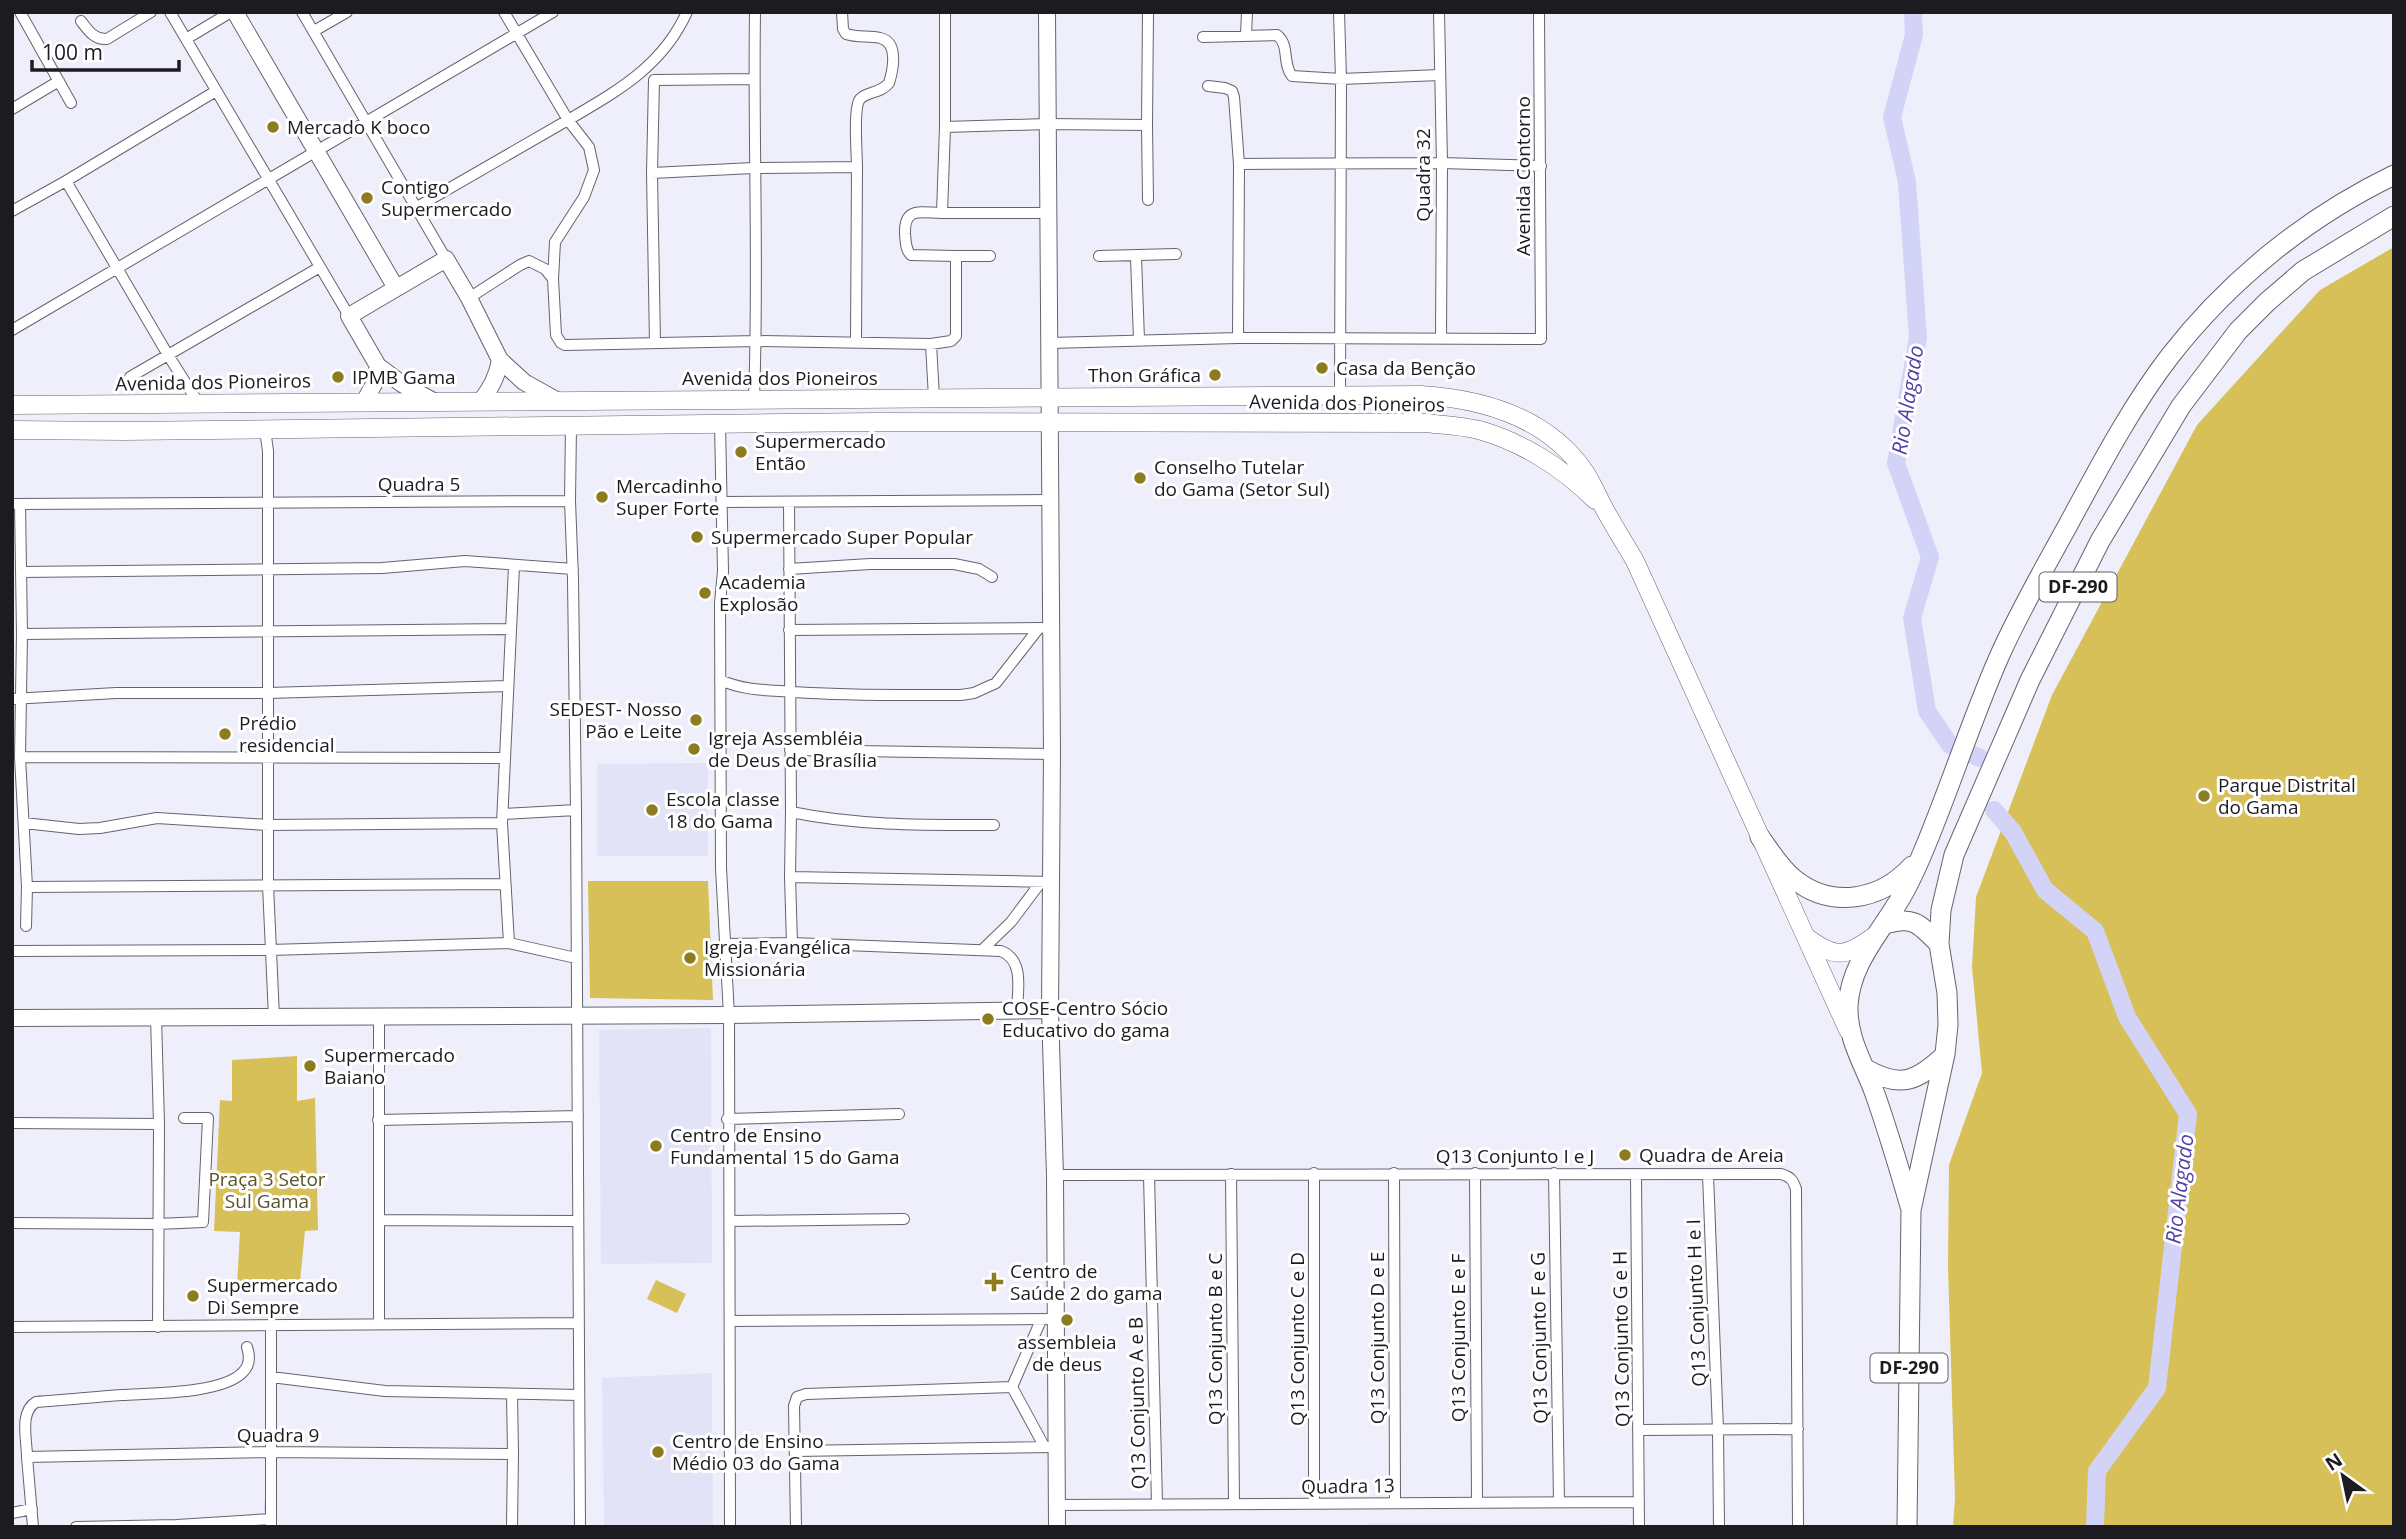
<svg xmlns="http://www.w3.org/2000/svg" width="2406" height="1539" font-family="'Open Sans',sans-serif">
<rect width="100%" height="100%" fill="#efeffb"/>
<path fill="#e3e3f7" d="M708,763V856H597V764Z
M711,1028L712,1263L601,1264L599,1030Z
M712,1373L713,1527H604L602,1378Z
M1367,1523L1627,1524V1527H1367Z"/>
<path fill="#d7c057" d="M2394,247V1527H1953L1955,1498L1948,1266L1949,1165L1982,1073L1972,967L1976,897L2052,695L2197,425L2320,290Z
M588,881H708L713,1000L590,998Z
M297,1056V1101L315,1098L318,1230L305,1231L300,1282L237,1285L240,1232L214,1231L220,1100L232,1101V1060Z
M656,1280L686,1294L677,1313L647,1299Z"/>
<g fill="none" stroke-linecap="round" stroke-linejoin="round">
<path stroke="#d3d3f8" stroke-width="2.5" d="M265,1510L266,1500"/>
<path stroke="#d3d3f8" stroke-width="18" d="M1913,12L1914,35L1892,117L1907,182L1918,337L1896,463L1930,557L1912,618L1927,711L1950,745L1980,758
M1994,810L2013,832L2045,890L2095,931L2127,1017L2188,1114L2157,1388L2097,1471L2095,1527"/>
<g stroke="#64646e" stroke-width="12">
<path id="street" d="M20,12L71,103
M170,12L349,316
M302,12L446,259
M504,12L568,120C617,91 662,67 687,12
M842,12L843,29L846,34C858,38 869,35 880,38C899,42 893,70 889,83C880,94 868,91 860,99C853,108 857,154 857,167
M945,12V127L942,213C921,213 904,206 905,234C906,242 905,249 911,255L956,256
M1339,12L1341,79L1340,396
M1439,12L1442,163L1441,338
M81,21C88,30 94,40 107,39L151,12
M314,31L347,12
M1246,35L1247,12
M1203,37L1277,35C1290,45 1282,64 1292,76L1341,79L1440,75
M186,39L231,12
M1208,86L1225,88L1232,91L1234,97L1239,164L1238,338
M12,109L59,81
M1147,125L1148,12
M945,127L1047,124L1147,125L1148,200
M1239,164L1442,163L1541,166
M652,173L753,168L857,167L856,343
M66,181L216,91
M417,207L568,120L589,147L594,170L584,197L555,242L553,279
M12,211L66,181L168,355L199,404
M942,213H1048
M1099,256L1176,254
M1136,257L1139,340
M469,298L520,265L529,261L545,269L553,279L556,335L561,343L565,345L756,341L931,344L951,341L956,336V256H990
M12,330L553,12
M655,343L652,173L654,80L754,79
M1049,343L1238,338L1541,339L1539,12
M931,344L934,398
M130,377L320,267
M754,398C759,270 753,141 755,12
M720,424L723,571L720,603L721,868L729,1015L730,1527
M571,426L570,501L573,579L576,810L580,1527
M265,429L268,451V885L274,1017
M722,502L1050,500
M789,502L791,812L790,877L792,943
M12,504L570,501
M20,504L22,634L20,757L27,887L26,926
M789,569L870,564H954L979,569L992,577
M21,572L382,568L465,561L573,569
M789,630L1041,628
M22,634L510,629
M720,680C745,691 768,690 794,692C850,696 905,695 961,695L974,693L996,683L1039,628
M12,699L116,693H268L508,686
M790,750L1052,754
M20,757L505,758
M791,812C859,826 926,825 994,825
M503,814L576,810
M24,823L79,829L100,828L157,818L268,825L502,823
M790,877L1052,882
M27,887L504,884
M509,943L502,823L514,566
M724,944L792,943L1001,951C1024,960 1018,989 1017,1010
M982,950L1011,922L1041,882
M12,951L270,950L509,943L576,958
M156,1017L159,1124L158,1327
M379,1017V1324
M727,1119L899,1114
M378,1120L578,1116
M12,1123L159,1124
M1314,1173V1504
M1394,1173L1395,1502
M1475,1173L1477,1502
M1554,1173L1559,1502
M1231,1174L1234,1504
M1055,1175L1781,1174C1791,1177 1793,1180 1796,1189L1798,1527
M1149,1175L1157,1504
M1636,1175L1639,1527
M1708,1175L1718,1430L1719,1527
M379,1220L577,1221
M730,1221L904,1219
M12,1223L157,1224L203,1222L208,1118H184
M730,1321L1056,1319
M12,1327L578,1323
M271,1327V1527
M247,1347C250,1356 250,1365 243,1372C223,1394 151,1393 122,1395C94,1397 65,1400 36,1402C19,1412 27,1440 27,1457L271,1452L513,1454L512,1394
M271,1377L385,1391L579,1395
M1012,1387L1041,1320
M1012,1387L1044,1446
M1640,1430L1798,1429
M795,1451L1056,1447
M27,1457L33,1527
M1057,1505L1639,1502
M12,1513L32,1509
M76,1527L177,1525L271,1519
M512,1527L513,1454
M796,1527L794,1406L797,1397L806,1394L1012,1387"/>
</g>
<g stroke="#64646e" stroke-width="18">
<path id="secondary" d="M235,12L396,288
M1047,12L1052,754L1050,1010L1055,1175L1057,1527
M364,402L374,384L378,366
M435,402L402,384L378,366L349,316L446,259L469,298L500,360L524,382L558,401
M480,402C491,388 497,377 500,360
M12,1018L729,1015L1050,1010"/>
</g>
<g stroke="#64646e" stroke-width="19">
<path id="primary" d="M12,405L1421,395C1483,399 1548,418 1585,472C1593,484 1598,497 1605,510C1615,528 1625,544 1635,561L1848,1030
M12,430L124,431L875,422L1425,423C1443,425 1462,426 1479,430C1522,442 1563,468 1595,500
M1806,937C1835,958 1844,958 1873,937"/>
</g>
<g stroke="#64646e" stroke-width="21">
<path id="highway" d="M1760,837C1770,851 1780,868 1794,879C1831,909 1880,901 1912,866
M1883,925C1912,915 1919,923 1939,944
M1866,1069C1901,1089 1917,1081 1945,1055
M1910,1206C1899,1168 1888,1131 1875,1094C1864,1064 1847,1039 1848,1006C1850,967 1875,939 1895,907C1906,891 1915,871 1923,852C1950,788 1971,721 1999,657C2019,612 2044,569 2068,525C2099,468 2130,408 2170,356C2229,280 2307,217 2394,175
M1907,1527L1911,1210L1945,1054L1948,1025L1947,993L1939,944L1941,910L1954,855L2030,680L2100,541L2181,406L2238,331L2267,302L2303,271L2394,216"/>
</g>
<use href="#street" stroke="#fff" stroke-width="10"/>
<use href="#secondary" stroke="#fff" stroke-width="16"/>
<use href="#primary" stroke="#fff" stroke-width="18"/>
<use href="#highway" stroke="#fff" stroke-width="19"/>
</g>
<g fill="#8d7b20" stroke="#fff" stroke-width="2.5">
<circle cx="273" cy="127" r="7"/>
<circle cx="367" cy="198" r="7"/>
<circle cx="1322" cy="368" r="7"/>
<circle cx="1215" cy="375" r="7"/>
<circle cx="338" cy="377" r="7"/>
<circle cx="741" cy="452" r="7"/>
<circle cx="1140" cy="478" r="7"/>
<circle cx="602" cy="497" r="7"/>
<circle cx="697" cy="537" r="7"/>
<circle cx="705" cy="593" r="7"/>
<circle cx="696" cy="720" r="7"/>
<circle cx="225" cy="734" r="7"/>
<circle cx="694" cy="749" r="7"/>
<circle cx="2204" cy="796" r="7"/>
<circle cx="652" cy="810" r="7"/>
<circle cx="690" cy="958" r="7"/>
<circle cx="988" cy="1019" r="7"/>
<circle cx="310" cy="1066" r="7"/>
<circle cx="656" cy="1146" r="7"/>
<circle cx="1625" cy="1155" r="7"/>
<path d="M990.5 1271.5h7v7h7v7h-7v7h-7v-7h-7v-7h7z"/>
<circle cx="193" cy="1296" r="7"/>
<circle cx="1067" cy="1320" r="7"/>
<circle cx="658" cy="1452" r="7"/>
</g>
<g text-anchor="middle" stroke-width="6" stroke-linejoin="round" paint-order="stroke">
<g fill="#fff" stroke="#606063" stroke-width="2">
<rect x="2039.5" y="572.5" width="77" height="29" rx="5"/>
<rect x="1870.5" y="1353.5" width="77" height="29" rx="5"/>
</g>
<g font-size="18" font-weight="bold" fill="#1c1c20">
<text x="2078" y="593">DF-290</text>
<text x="1909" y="1374">DF-290</text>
</g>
<g font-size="19" fill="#1c1c20" stroke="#fff" text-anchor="start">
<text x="287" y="134">Mercado K boco</text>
<text x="381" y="194">Contigo<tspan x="381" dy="22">Supermercado</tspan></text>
<text x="1336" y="375">Casa da Benção</text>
<text x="1201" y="382" text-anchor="end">Thon Gráfica</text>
<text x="352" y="384">IPMB Gama</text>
<text x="755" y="448">Supermercado<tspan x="755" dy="22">Então</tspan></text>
<text x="1154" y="474">Conselho Tutelar<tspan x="1154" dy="22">do Gama (Setor Sul)</tspan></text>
<text x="616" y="493">Mercadinho<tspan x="616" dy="22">Super Forte</tspan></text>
<text x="711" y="544">Supermercado Super Popular</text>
<text x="719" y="589">Academia<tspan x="719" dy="22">Explosão</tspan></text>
<text x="682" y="716" text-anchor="end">SEDEST- Nosso<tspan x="682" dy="22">Pão e Leite</tspan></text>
<text x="239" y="730">Prédio<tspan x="239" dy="22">residencial</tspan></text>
<text x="708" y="745">Igreja Assembléia<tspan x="708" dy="22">de Deus de Brasília</tspan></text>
<text x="2218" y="792">Parque Distrital<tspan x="2218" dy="22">do Gama</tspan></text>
<text x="666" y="806">Escola classe<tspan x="666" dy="22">18 do Gama</tspan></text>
<text x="704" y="954">Igreja Evangélica<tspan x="704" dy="22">Missionária</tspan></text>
<text x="1002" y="1015">COSE-Centro Sócio<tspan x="1002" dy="22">Educativo do gama</tspan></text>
<text x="324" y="1062">Supermercado<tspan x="324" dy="22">Baiano</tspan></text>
<text x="670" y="1142">Centro de Ensino<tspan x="670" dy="22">Fundamental 15 do Gama</tspan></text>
<text x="1639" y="1162">Quadra de Areia</text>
<text x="1010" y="1278">Centro de<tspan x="1010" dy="22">Saúde 2 do gama</tspan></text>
<text x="207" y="1292">Supermercado<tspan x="207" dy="22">Di Sempre</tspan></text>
<text x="1067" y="1349" text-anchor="middle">assembleia<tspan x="1067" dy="22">de deus</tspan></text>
<text x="672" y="1448">Centro de Ensino<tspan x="672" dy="22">Médio 03 do Gama</tspan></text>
</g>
<g font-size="19" fill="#1c1c20" stroke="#fff">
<text transform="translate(1423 175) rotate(-90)" y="7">Quadra 32</text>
<text transform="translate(1523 176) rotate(-90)" y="7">Avenida Contorno</text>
<text x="780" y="385">Avenida dos Pioneiros</text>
<text transform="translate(213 382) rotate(-1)" y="7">Avenida dos Pioneiros</text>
<text transform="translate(1347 403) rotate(1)" y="7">Avenida dos Pioneiros</text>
<text x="419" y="491">Quadra 5</text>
<text x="1515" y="1163">Q13 Conjunto I e J</text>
<text transform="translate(1696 1303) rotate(-92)" y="7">Q13 Conjunto H e I</text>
<text transform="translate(1377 1338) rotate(-90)" y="7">Q13 Conjunto D e E</text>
<text transform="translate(1458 1338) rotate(-90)" y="7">Q13 Conjunto E e F</text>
<text transform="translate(1539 1338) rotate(-91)" y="7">Q13 Conjunto F e G</text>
<text transform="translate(1215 1339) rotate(-90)" y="7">Q13 Conjunto B e C</text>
<text transform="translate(1297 1339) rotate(-90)" y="7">Q13 Conjunto C e D</text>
<text transform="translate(1621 1339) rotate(-91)" y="7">Q13 Conjunto G e H</text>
<text transform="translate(1137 1403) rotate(-91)" y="7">Q13 Conjunto A e B</text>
<text x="278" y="1442">Quadra 9</text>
<text transform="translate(1348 1486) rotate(-1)" y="7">Quadra 13</text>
</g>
<g font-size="19" fill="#5c5227" stroke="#fff">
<text x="267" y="1186">Praça 3 Setor<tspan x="267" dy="22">Sul Gama</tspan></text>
</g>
<g font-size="21" font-style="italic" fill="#5240a7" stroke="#fff">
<text transform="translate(1908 400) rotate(-81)" y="7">Rio Alagado</text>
<text transform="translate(2180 1189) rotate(-83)" y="7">Rio Alagado</text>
</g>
</g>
<rect width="2406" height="1539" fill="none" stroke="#1c1c20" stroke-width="28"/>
<g transform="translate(2343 1476) rotate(327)" stroke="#ffffff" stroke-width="5" paint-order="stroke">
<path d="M0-5L12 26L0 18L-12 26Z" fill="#1c1c20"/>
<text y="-10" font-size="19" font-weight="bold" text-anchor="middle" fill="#1c1c20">N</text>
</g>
<path d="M32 60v10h147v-10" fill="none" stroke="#1c1c20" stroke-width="3.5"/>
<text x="42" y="60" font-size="21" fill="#1c1c20" stroke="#ffffff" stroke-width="5" paint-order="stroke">100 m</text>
</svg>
